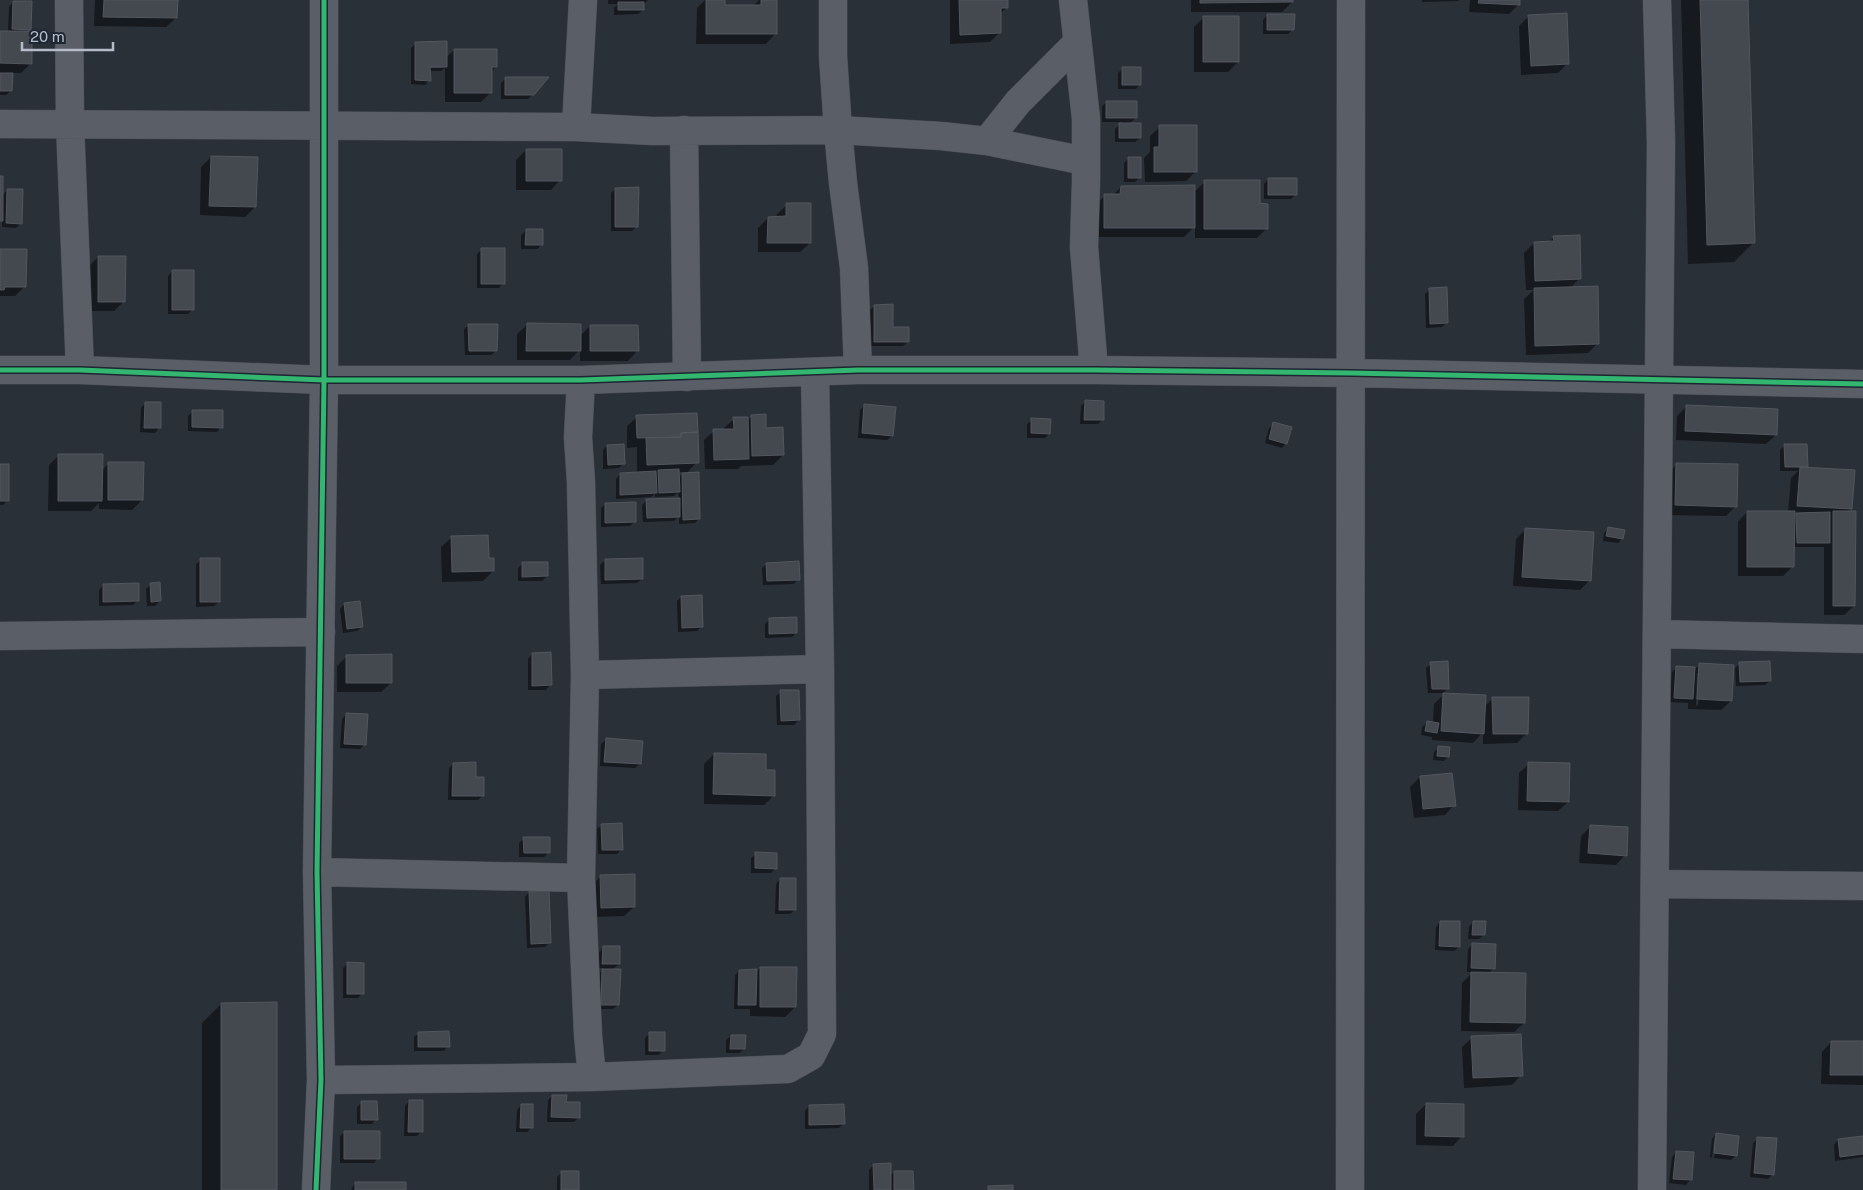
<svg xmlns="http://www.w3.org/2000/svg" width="1863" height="1190" font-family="'Public Sans',sans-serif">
<rect width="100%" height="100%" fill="#2a3038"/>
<path fill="#0007" fill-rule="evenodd" d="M95,0H177L176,18L166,27L94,26Z
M608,0H648L643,5V10L638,14L614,15V8L618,4H608Z
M705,0H724V6H753L759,0H776L775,34L766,44H696L697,8Z
M950,0H1006L1007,7L1000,14V32L990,42L950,44Z
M1191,0H1292V2L1282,12H1191Z
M1422,0H1460L1458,1L1422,2Z
M1470,0H1519V4L1509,14L1469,12Z
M1681,0H1746L1753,243L1734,262L1688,264Z
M13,2L30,29L26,33L31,63L21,73H11V91L6,95H0V32H8L9,7Z
M1267,15L1293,29L1288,34H1263V20Z
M1529,16L1568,63L1558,73L1521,75L1519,26Z
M1204,17L1238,62L1228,72H1194V27Z
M416,43L446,58L454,50L496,67L491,72V92L481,102H445V68L441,71H429V80L425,85L411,84V48ZM424,66H443V68H424Z
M1123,68L1140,84L1136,89H1118V73Z
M506,78L533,94L528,99H501V83Z
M1107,102L1136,118L1129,124L1140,138L1135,142H1115V129L1122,122H1102V106Z
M1160,127L1196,171L1186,181L1145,182L1144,158L1150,152V136Z
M526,150L560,180L551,190H516V160Z
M211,157L255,207L245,217L200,215L201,167Z
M1129,158L1140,177L1135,182H1124V163Z
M0,177L2,196L7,190L21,223L16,228L2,227V220L0,222Z
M1268,179L1296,194L1291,199H1264V184Z
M1205,182L1259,205L1267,228L1257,238H1195V226L1184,237H1095V205L1105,196H1112L1121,187L1194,192Z
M615,189L637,226L632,231H611V193Z
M787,205L810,243L800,252H758V228L768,218H777V214Z
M526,230L542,244L537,249H521V235Z
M1554,237L1580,278L1570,288L1598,343L1588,353L1526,355L1524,299L1534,290H1526L1524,253L1534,243H1548Z
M0,250L25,286L15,296H0Z
M481,250L503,283L499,288H477V254Z
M98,257L124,301L114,311H88V267Z
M172,271L193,309L188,314H168V276Z
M1429,290L1447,323L1442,327L1426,328L1425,294Z
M875,306L892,328L908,342L903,346H870V310Z
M469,325L496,351L491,355H465L464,329Z
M527,325L580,336L590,326L637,351L628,361H580V349L570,360H517V334Z
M1086,401L1102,420L1098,424H1080L1081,406Z
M145,403L159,428L155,433L140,432L141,408Z
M865,405L892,436L887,440L858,438L860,410Z
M1687,406L1776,435L1766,444L1676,440L1677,416Z
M193,411L221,427L217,432L188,431V416Z
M696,415L697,462L686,474L699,519L695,523L679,524V516L674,521L643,522L642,505L647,500L679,499L678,492L674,496L655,497V494L651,497L616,499V479L620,474L637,473V447L627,448V426L637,417ZM678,472H684L678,478Z
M752,416L764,429L783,455L773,465L741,466L738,469H705L704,440L714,431L724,430V428L734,419L747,421Z
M1032,420L1049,434L1045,438H1027V424Z
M1274,424L1286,443L1282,448L1265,443L1269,428Z
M1785,445L1806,466L1804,469L1851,509L1847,512L1854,606L1844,615H1824V547H1793V566L1783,576H1738V522L1747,512H1788L1791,478L1798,471H1780V450Z
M607,446L623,464L619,468L603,469V450Z
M59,455L101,471L109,463L142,500L132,510L99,509V503L91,511H48L49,465Z
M1677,464L1736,506L1726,516L1666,515L1667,474Z
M0,465L8,500L3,505H0Z
M605,504L635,521L630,526L601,527V508Z
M1609,528L1622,539L1618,543L1603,541L1604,533Z
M1526,529L1590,580L1580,590L1513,586L1516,539Z
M451,538L487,559L493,571L483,581L442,582L441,547Z
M201,560L219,602L214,606L196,607V564Z
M605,560L642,579L637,583L601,584L600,565Z
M522,564L547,576L542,581H518V568Z
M767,564L798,579L794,584L763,585L762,568Z
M151,584L160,601L155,606H147L146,589Z
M103,585L138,600L133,605L99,606V590Z
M681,597L702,626L697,631L678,632L677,601Z
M344,604L362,627L357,631L343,633L340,609Z
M770,619L796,633L792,637L765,638V624Z
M532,654L550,685L546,690H528V659Z
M347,656L391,683L381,692H337V666Z
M1431,664L1448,688L1443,693H1428L1426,668Z
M1740,664L1770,681L1765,685L1736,686L1735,668Z
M1699,665L1731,701L1721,710L1688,709V703L1670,702L1672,672L1677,667L1693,671ZM1697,673H1700L1698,706L1696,705Z
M781,692L799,720L794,725H777L776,696Z
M1444,694L1484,707L1493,698L1527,733L1517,743L1483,744V732L1473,743L1432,740V737L1421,735L1422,727L1427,723H1433L1434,704Z
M346,714L365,744L360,749L340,748L342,719Z
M606,740L640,764L635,768L600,766L601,744Z
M1439,747L1448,757L1444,761L1433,760L1434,752Z
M714,754L765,771L774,795L764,805L704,804V764Z
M453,764L475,778L483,795L478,800H448L449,768Z
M1529,764L1568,802L1558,811L1518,810L1519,773Z
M1420,777L1454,805L1445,815L1414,818L1410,787Z
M602,825L621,850L617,854H598L597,829Z
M1591,826L1625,855L1616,865L1579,863L1581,836Z
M524,838L549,852L544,857H519V843Z
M756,854L776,868L771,873H751V858Z
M601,876L634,907L624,916L592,917L591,886Z
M780,879L795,910L790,914H775L776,884Z
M529,892L550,942L545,947L527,948L525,897Z
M1440,922L1459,947L1454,951L1435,950L1436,927Z
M1473,922L1484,935L1479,939H1468L1469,927Z
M1473,944L1493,969L1488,974L1524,1023L1514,1032L1461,1031L1462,983L1473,972H1467L1468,949Z
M603,948L619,964L612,970L618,1005L613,1009H596L598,975L604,968H598L599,952Z
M348,963L362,993L358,998H343V968Z
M760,968L795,1007L785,1017L750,1016V1009H734L735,975L739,971L755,973Z
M221,1004L276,1190H202V1023Z
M419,1033L448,1046L444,1051H414V1037Z
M650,1033L663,1050L659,1055H645V1038Z
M731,1036L744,1049L739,1053H726V1040Z
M1472,1038L1521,1075L1512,1085L1464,1088L1462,1047Z
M1831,1042L1863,1043V1085L1821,1084L1822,1052Z
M552,1096L565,1103L579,1117L574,1122H547L548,1100Z
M409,1101L421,1132L417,1136H404L405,1106Z
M362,1102L376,1119L372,1124H357V1107Z
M1426,1104L1462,1136L1453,1146L1416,1145V1114Z
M521,1105L532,1127L527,1132H516L517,1110Z
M809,1106L844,1123L839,1128L805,1129V1111Z
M345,1132L378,1158L374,1163H340V1136Z
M1716,1134L1736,1155L1731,1160L1714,1158L1717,1138H1714L1712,1158L1710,1157L1712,1139Z
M1863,1137V1157L1835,1161L1834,1145L1838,1140Z
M1758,1138L1773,1174L1768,1179L1750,1177L1753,1143Z
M1676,1152L1693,1153L1690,1180L1686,1185L1669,1183L1672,1157Z
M873,1165L890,1176L894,1172L912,1190H869V1170Z
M562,1172L578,1190H557V1177Z
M355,1183L404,1190H351Z"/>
<path fill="#444950" stroke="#52575f" d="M104,0H178L177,18L103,17Z
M706,0H725V5H761V0H777V34H706Z
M959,0H1008V8H1001V33L960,35Z
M1200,0H1293V2L1200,3Z
M1479,0H1520V5L1478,3Z
M1700,0H1748L1755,243L1707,245Z
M13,1H32L31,30L12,29Z
M618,2H644V10H618Z
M1567,13L1569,64L1531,66L1528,15Z
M1267,14H1295L1294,30H1267Z
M1203,16H1239V62H1203Z
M0,31H32V64L0,63Z
M447,41V67H430L431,81L415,80V42Z
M454,49H497V67H492V93H454Z
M1122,67H1141V85H1122Z
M0,73H13L12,91H0Z
M505,77H549L534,95H505Z
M1106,101H1137V118H1106Z
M1119,123H1141V138H1119Z
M1159,125H1197V172H1154V147H1159Z
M526,149H562V181H526Z
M211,156L258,157L256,207L209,206Z
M1128,157H1141V178H1128Z
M0,176H3V221H0Z
M1268,178H1297V195H1268Z
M1204,180H1260V203L1268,204V229H1204Z
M1195,185V228H1104V194H1120L1121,186Z
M639,187L638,227H615V188Z
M7,189H23L22,224L6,223Z
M786,203H811V243H767L768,217L786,216Z
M526,229H543V245H525Z
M1580,235L1581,279L1535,281L1534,242L1554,241L1553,236Z
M481,248H505V284H481Z
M0,249H27L26,287H5L4,290H0Z
M98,256H126L125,302H98Z
M172,270H194V310H172Z
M1598,286L1599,344L1535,346L1534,288Z
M1447,287L1448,323L1430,324L1429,288Z
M893,304V327H909V342H874V305Z
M527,323L581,324V351H526Z
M468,324H498L497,351H469Z
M590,325H638L639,351H590Z
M1085,400L1104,401V420H1084Z
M145,402H161V428H144Z
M864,404L896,407L893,436L862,433Z
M1686,405L1778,409L1777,435L1685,431Z
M192,410H223V428L192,427Z
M697,413L698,432L681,433V437L637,438L636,415Z
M766,414V428L783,427L784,455L752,456L751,415Z
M733,417H748L749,459L714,460L713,429H734Z
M1031,418L1051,419L1050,434L1031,433Z
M1273,422L1292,427L1287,444L1269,439Z
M698,432L699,463L647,465L646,438L681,437V433Z
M624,444L625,464L608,465L607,445Z
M1784,444H1807L1808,467H1785Z
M58,454H103L102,501H58Z
M108,462H144L143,500H108Z
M1676,463L1738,464L1737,507L1675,505Z
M0,464H9V501H0Z
M1800,467L1855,470L1852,509L1797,506Z
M679,469L680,492L659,493L658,470Z
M656,471L657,493L620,495V473Z
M699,472L700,519L683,520L682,473Z
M680,498V517L647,518L646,499Z
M636,502V522L605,523V503Z
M1747,511H1795L1794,567H1747Z
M1833,511H1856L1855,606H1833Z
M1830,512V543H1797L1796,513Z
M1608,527L1625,530L1623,539L1606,536Z
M1525,528L1594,532L1591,581L1522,577Z
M488,535L489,558H494V571L452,572L451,536Z
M200,558H220V602H200Z
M643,558V579L605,580V559Z
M799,561L800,580L767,581L766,563Z
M522,562H548V576L522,577Z
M160,582L161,601L151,602L150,583Z
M139,583V601L103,602V584Z
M702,595L703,627L682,628L681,596Z
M360,601L363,627L347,629L344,603Z
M797,617V633L769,634V618Z
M551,652L552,685L532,686V653Z
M392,654V683H346V655Z
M1448,661L1449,689H1432L1430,662Z
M1770,661L1771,681L1740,682L1739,662Z
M1699,663L1734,665L1732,701L1697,699Z
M1676,666L1695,667L1693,699L1674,698Z
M780,690H799L800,720L781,721Z
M1443,693L1486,695L1484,734L1441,731Z
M1492,697H1529L1528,734H1493Z
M346,713L368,714L366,745L344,744Z
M1427,721L1439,723L1437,733L1425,731Z
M606,738L643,741L641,764L604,762Z
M1438,746L1450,747L1449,757L1437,756Z
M714,753L766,754V770H775V796L713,794Z
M476,762V777H484V796H452L453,763Z
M1528,762L1570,763L1569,802L1527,801Z
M1452,773L1456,806L1423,809L1420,776Z
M622,823L623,850H602L601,824Z
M1590,825L1628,827L1627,856L1588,853Z
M523,837H550V853H524Z
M755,852L777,853V869L755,868Z
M635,874V907L601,908L600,875Z
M780,878H796V910H779Z
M529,891H549L551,943L531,944Z
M1440,921H1460V947L1439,946Z
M1473,921H1486L1485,935H1472Z
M1472,943L1496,944L1495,969L1471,968Z
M603,946H620V964H602Z
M347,962L364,963V994H347Z
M760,967H797L796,1007H760Z
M602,969H621L619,1005H601Z
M757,969L756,1005H738L739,970Z
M1471,972L1526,973L1525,1023L1470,1022Z
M277,1002V1190H221V1003Z
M449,1031L450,1047H418V1032Z
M649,1032H665V1051H649Z
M1521,1034L1523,1076L1473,1078L1471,1036Z
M731,1035H746L745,1049H730Z
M1831,1041H1863V1075H1830Z
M552,1095H567L566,1102H580V1118L551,1117Z
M409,1100H423V1132H408Z
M361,1101H377L378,1120H361Z
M1426,1103L1464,1104V1137L1425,1136Z
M521,1104H533V1128H520Z
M844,1104L845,1124L809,1125V1105Z
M344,1131H380V1159H344Z
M1716,1133L1739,1136L1737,1156L1714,1153Z
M1863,1136V1154L1840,1157L1838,1139Z
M1757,1137L1777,1138L1774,1175L1754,1173Z
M1676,1151L1694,1152L1692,1180L1673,1179Z
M891,1163V1190H874L873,1164Z
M561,1171H579V1190H561Z
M894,1171H913L914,1190H894Z
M355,1182H406V1190H355Z
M1013,1185V1190H988V1186Z"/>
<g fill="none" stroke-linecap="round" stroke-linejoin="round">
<g stroke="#484c53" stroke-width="29">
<path id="minor" d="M69,0L70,124L80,370
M833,0V56L838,130L843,183L854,268L858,370
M1073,0L1086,119V181L1084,247L1094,370
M0,124L576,127L652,131L838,130L941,136L987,141L1085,161
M576,127L583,0
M684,130L687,377
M987,141L1018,102L1077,43
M0,370H80L324,380H581L858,370H1094L1351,373L1863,384
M1657,634L1863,639
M0,636L321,632
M585,675L820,669
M317,872L581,878
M1655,884L1863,886
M592,1077L788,1069L811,1056L822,1034L820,669L815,372
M321,1080L592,1077L588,1035L581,878L585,675L581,482L578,437L581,380
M316,1190L321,1080L317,872L324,380V0
M1350,1190L1351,0
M1652,1190L1661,143L1657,0"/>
</g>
<use href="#minor" stroke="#5a5e66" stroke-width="28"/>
<g stroke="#1d2633" stroke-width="8">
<path id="cycleway" d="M0,370H80L324,380H581L858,370H1094L1351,373L1863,384
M316,1190L321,1080L317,872L324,380V0"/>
</g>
<use href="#cycleway" stroke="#33b770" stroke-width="5"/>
</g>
<path d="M22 42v8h91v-8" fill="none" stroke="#b4bcc9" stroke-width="2.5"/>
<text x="30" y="42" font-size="15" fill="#b4bcc9" stroke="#1d2633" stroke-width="4" paint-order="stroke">20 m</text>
</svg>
